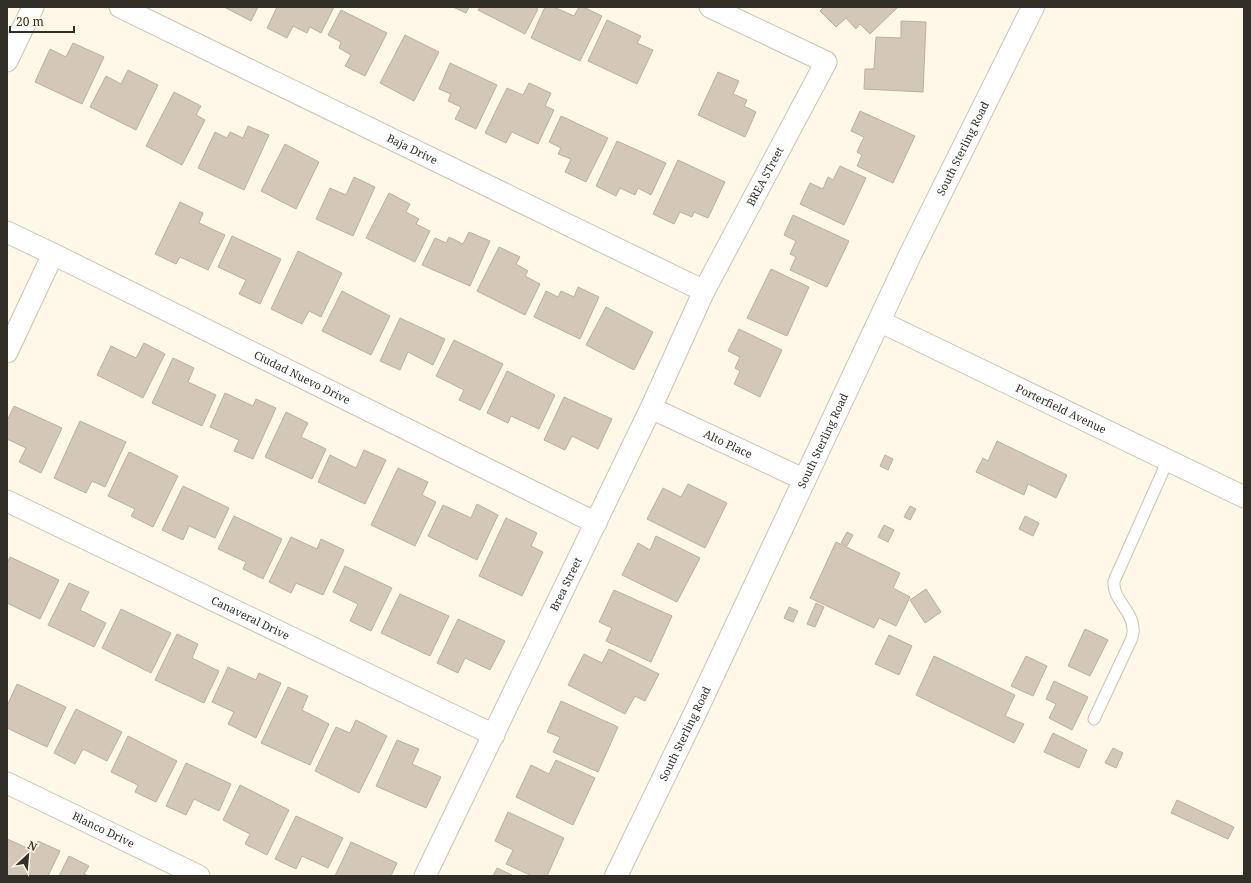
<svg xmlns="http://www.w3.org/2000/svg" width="1251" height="883" font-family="'Noto Serif',serif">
<rect width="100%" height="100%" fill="#fff8e9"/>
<path fill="#d3c7b7" stroke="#bbaf9f" d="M224,7H258L251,21Z
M277,7H334L321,33L310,27L307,33L293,26L287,38L267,28Z
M453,7H469L466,13Z
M480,7H535L538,9L525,34L478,10Z
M545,7H554L574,16L579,7H583L602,16L580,61L531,38Z
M824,7H898L870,34L860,24L856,29L846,18L836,27L820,11Z
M341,10L387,33L365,76L345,66L351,55L339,48L341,42L328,35Z
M607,20L641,36L637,43L653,50L637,84L588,61Z
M901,21L926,22L923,92L864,89L865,69H874L876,37L901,38Z
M405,35L439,52L414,101L380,83Z
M73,43L104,57L82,104L35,82L50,49L66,57Z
M450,63L497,85L476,129L455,119L461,107L448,101L451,94L439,89Z
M128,70L158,85L136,130L90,107L106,76L121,84Z
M718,72L739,81L733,94L747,100L744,106L756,112L745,137L698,115Z
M529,83L551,93L545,106L554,110L538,144L512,132L506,143L485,133L507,88L523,95Z
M174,92L201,106L196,115L205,120L182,165L146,146Z
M860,111L915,136L893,183L857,166L862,155L857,152L864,137L851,131Z
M561,116L608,138L586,182L565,172L571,159L558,154L561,148L549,142Z
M248,126L269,135L244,190L198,168L215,132L227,138L230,132L243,138Z
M617,141L666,163L651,195L638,188L635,195L620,188L616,196L596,186Z
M285,144L319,162L296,209L261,191Z
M678,160L725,182L708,218L694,212L692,217L680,212L674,224L653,214Z
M840,166L866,178L844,225L800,204L810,183L823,189L828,177L833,180Z
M354,177L375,187L353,236L316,219L330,188L346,195Z
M389,193L410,204L406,212L419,219L416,224L430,231L415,262L366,238Z
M180,202L203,213L199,223L225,235L208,270L180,257L176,264L155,254Z
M793,215L849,241L827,287L790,270L796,257L790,254L796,241L784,235Z
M469,232L490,241L470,286L422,265L435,238L446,243L449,237L463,244Z
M232,236L281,259L260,304L239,294L246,280L218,267Z
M499,247L520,257L516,264L528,271L525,276L540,284L525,315L477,291Z
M298,251L342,273L321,317L309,311L302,324L271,309Z
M771,269L809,287L787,336L747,318Z
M578,287L599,297L580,339L534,317L546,291L558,297L561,291L574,297Z
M342,291L390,316L371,355L322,331Z
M606,307L653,332L634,370L586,345Z
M400,318L445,339L433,365L408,352L400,370L380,361Z
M739,329L782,350L760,397L734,384L740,371L735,368L740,357L728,351Z
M454,340L503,364L480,410L459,400L464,390L436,376Z
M144,343L165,354L143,398L97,375L111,346L136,358Z
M173,358L194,368L188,382L216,395L202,426L152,403Z
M507,371L555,395L539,429L511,416L508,423L487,413Z
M225,393L253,406L256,399L276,408L253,459L234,451L239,440L210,427Z
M564,397L612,419L598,449L572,436L565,450L544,440Z
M14,406L62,428L41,473L19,462L26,448L7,439V421Z
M286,412L308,423L301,437L326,449L312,479L265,457Z
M80,421L126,442L105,487L92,481L86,493L54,478Z
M997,441L1067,475L1056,498L1028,484L1024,495L976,472L983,458L988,461Z
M364,450L386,460L365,504L318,482L330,455L356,468Z
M129,452L178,476L153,527L131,516L135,509L108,496Z
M885,455L893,459L888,470L880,466Z
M398,468L428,482L422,495L436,502L415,546L371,525Z
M688,484L727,503L705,548L647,519L663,488L681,497Z
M183,486L229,508L215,538L189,526L183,540L162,530Z
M477,504L498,515L477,560L428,536L443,505L471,518Z
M910,506L916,509L910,520L904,517Z
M234,516L282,539L263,579L243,569L246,562L218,549Z
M1025,516L1039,523L1033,536L1019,529Z
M506,518L537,533L531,546L543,552L522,596L479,576Z
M884,525L894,530L888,542L878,537Z
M847,532L853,535L847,546L841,543Z
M656,536L700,558L677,602L622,575L638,543L650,550Z
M291,537L317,549L321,539L344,550L323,595L296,583L291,593L269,582Z
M836,542L900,573L893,588L910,597L896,626L879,618L874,628L810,598Z
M10,557L59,580L40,619L7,603V564Z
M345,566L392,588L371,631L350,621L358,604L333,592Z
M69,583L89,592L80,610L106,623L94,647L48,625Z
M926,589L941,612L925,623L910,600Z
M614,590L672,616L651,662L606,641L612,628L599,622Z
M400,594L449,616L430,656L381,633Z
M816,603L824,607L815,627L807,624Z
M789,607L798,611L793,622L784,618Z
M121,609L171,633L151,673L102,648Z
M458,619L505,641L490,670L465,658L458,673L437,663Z
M1085,629L1108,640L1090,676L1068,666Z
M177,634L198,644L192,658L219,671L204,703L155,680Z
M889,635L912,646L899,675L875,664Z
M609,649L659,674L645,701L635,696L625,714L568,685L584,654L602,663Z
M934,656L1015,695L1005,716L1024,724L1014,743L916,695Z
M1026,656L1047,666L1033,696L1011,686Z
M228,667L256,680L259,673L281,683L256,738L228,724L234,712L212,702Z
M1054,681L1088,697L1072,730L1049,718L1056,704L1046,699Z
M17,684L66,707L47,747L7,728V706Z
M288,687L308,696L302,710L329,724L310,765L261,743Z
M561,701L618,727L598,772L553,752L560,737L547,732Z
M76,709L122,732L107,761L83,749L75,764L54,753Z
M356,720L387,736L359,793L315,771L336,727L350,733Z
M1053,733L1087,750L1079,768L1044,752Z
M128,736L177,761L156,802L135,792L138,785L111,772Z
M397,740L419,749L412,764L441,777L426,808L376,786Z
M1113,748L1123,753L1116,768L1105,763Z
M556,760L595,778L573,825L516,797L531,765L549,774Z
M186,763L231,784L219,811L194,799L186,815L166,806Z
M240,785L289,810L267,855L245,844L250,834L223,820Z
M1177,800L1234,827L1228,839L1171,813Z
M508,812L564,838L547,876H532L506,864L513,850L495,841Z
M296,816L343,838L328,868L302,856L296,869L275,859Z
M7,839L34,851L38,841L60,851L48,876H7Z
M351,842L397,863L391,876H335Z
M69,856L89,866L84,874L89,876H59Z
M497,868L514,876H493Z"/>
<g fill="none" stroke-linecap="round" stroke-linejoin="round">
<g stroke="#ccc3b1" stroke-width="13">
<path id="service" d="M1094,719L1132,638C1132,635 1134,632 1133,629C1133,611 1112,599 1114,581L1168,460"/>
</g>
<g stroke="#ccc3b1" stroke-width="23">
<g id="minor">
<path id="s1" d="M120,7L704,291"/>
<path d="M7,61L33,7"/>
<path id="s2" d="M7,232L53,254L596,523"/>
<path id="s3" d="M879,321L1244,497"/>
<path d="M7,352L53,254"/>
<path id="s4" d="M651,408L805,480"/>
<path id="s5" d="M7,501L494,735"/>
<path id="s6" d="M7,783L199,876"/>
<path id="s7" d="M425,876L651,408L704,291L826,62L710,7"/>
</g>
</g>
<g stroke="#ccc3b1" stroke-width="24">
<g id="tertiary">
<path id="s8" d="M616,876L697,709L910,255L1033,7"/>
</g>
</g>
<use href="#service" stroke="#fff" stroke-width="11"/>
<use href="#minor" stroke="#fff" stroke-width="21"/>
<use href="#tertiary" stroke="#fff" stroke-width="22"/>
</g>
<g text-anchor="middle" stroke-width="3" stroke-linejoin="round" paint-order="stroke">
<g font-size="11" fill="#322f28" stroke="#fff8e9">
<text dy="4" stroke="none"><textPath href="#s1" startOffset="325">Baja Drive</textPath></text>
<text dy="4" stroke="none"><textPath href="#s8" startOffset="806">South Sterling Road</textPath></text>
<text dy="4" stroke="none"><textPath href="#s7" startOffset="778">BREA STreet</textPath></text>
<text dy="4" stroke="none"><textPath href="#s2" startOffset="329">Ciudad Nuevo Drive</textPath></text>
<text dy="4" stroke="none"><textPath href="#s3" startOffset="202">Porterfield Avenue</textPath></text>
<text dy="4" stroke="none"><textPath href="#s8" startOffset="482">South Sterling Road</textPath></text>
<text dy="4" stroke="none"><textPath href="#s4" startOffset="85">Alto Place</textPath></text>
<text dy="4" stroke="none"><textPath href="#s7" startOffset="324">Brea Street</textPath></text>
<text dy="4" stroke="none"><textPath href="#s5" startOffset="270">Canaveral Drive</textPath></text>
<text dy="4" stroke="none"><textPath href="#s8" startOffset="158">South Sterling Road</textPath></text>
<text dy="4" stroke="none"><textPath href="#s6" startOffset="107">Blanco Drive</textPath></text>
</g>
</g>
<rect width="1251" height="883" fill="none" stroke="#322f28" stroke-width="16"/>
<g transform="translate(28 855) rotate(26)" stroke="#fff8e9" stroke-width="3" paint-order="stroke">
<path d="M0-3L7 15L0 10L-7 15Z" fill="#322f28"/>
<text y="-6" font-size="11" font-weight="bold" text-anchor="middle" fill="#322f28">N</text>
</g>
<path d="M10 26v6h64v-6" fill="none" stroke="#322f28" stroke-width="2"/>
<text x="16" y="26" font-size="12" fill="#322f28" stroke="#fff8e9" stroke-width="3" paint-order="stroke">20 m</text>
</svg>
